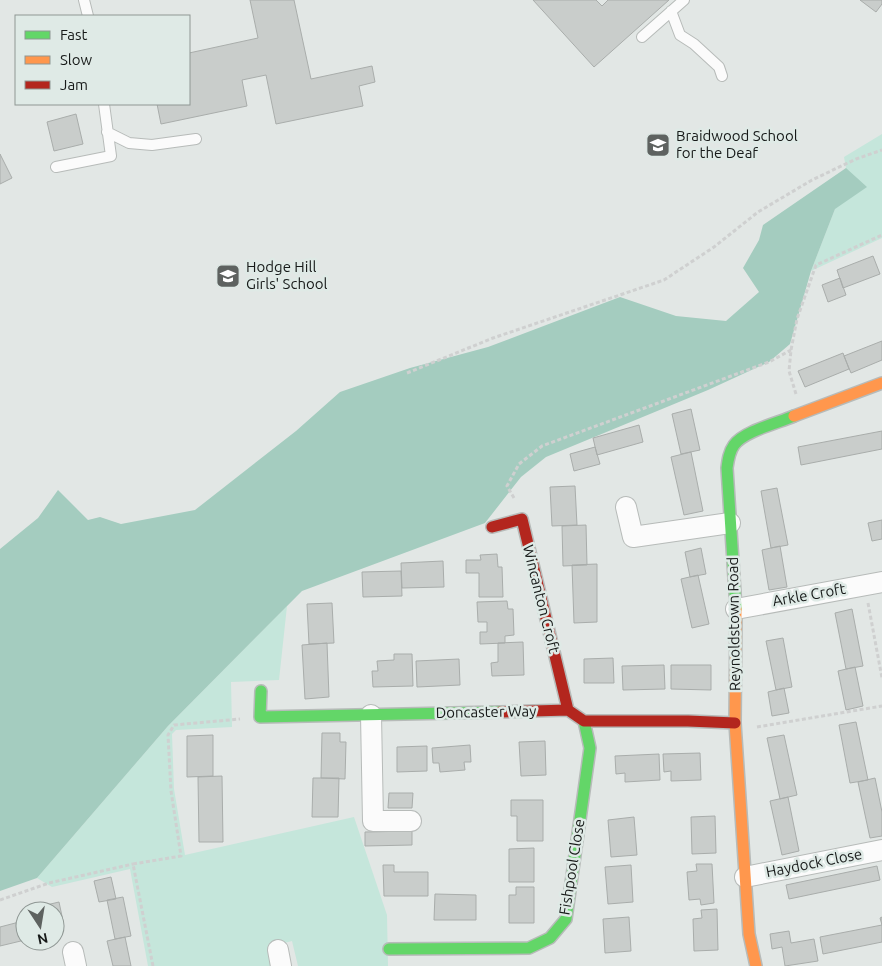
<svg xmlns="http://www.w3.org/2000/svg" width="882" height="966" font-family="Ubuntu,sans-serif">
<rect width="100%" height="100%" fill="#e2e7e5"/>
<path fill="#c5e6db" d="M882,134V238L811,271L835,209L846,168L844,157Z
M287,606L279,680L231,682L232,727L176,730L172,734L174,789L185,855L354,817L387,915L388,966H298L292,941L273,946L276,966H148L130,869L52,887L37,878L168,726Z"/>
<path fill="#a4ccbf" d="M846,168L867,187L835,209L811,271L790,344L769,362L708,390L546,457L521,477L485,523L302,591L168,726L37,878L0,891V549L38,518L58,490L88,520L100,517L121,524L195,510L296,431L340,392L410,368L488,347L620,297L676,316L726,321L759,292L743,268L759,240L763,225Z"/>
<path fill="#c9cdcb" stroke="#a9adab" d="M250,0H294L311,79L372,66L375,82L359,86L363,106L276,124L266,75L242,80L247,106L161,124L157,104H189V53L258,38Z
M533,0H596L602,6L608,0H669L594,67Z
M860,0H882V4L876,12Z
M76,114L83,144L54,151L47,122Z
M0,154L12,178L0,184Z
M873,256L880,274L843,288L837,270Z
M840,278L846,295L828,302L822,285Z
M882,341V360L851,373L844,356Z
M843,353L849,369L805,387L798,371Z
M691,409L700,450L681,454L672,414Z
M639,425L643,442L597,455L593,438Z
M882,431V449L801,465L798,447Z
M595,447L600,464L574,471L570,454Z
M691,452L703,511L684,515L671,457Z
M575,486L577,525L552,526L550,487Z
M777,488L788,545L771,548L761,491Z
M882,520V539L872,541L868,523Z
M586,525L587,565L563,566L562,526Z
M780,546L787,587L769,590L762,550Z
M701,548L706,574L690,577L685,552Z
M497,554L498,567H502L503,597H479V573H466V560H481L480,555Z
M443,561L444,587L402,588L401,563Z
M597,564V622L574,623L572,565Z
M401,571L402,596L363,597L362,572Z
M698,575L709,624L692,628L681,579Z
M507,601L508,609H513L514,635L505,636V643L480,644V632H487V622H478L477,602Z
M332,603L334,643L309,644L307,604Z
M852,609L863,666L846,669L835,613Z
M783,638L792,687L776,690L766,641Z
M523,642L524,675L492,676L491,663L498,662V643Z
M327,643L329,697L305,699L302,645Z
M394,654H412L413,686L373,687L372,671H378L377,661L394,660Z
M613,658L614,683H584V659Z
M459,659L460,685L417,687L416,661Z
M664,665L665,689L623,690L622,666Z
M671,665H711V690L671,689Z
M855,667L863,706L846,710L838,671Z
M784,688L789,713L772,716L768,692Z
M856,722L868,780L850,783L839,725Z
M322,733H340V742H346L345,779L321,778Z
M213,735V776L187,777V736Z
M784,735L797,795L780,799L767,738Z
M545,741L546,775L521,776L519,742Z
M470,745L471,762H464L465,770L440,772L439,763H433L432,748Z
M427,746V771L397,772V747Z
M700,753L701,780L671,781V771L664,772L663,754Z
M659,754L660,780L625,782V773L616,774L615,756Z
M222,776L223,842H199L198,777Z
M313,778H339L338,817H312Z
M875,778L882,812V836L870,838L858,782Z
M389,793H413L412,808H388Z
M788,797L799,851L782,855L770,801Z
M511,800H543V841H517V816H511Z
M715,816L716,853L692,854L691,817Z
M634,817L637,855L611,857L608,820Z
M412,831V845L365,846V832Z
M534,848V882H509V849Z
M696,864H712L714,903L701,905L700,899L689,900L687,872L697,871Z
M383,865H394V872H428V896H384Z
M631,865L633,902L608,904L605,867Z
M877,866L880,880L789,899L786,885Z
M111,877L116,899L99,902L94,881Z
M516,887H534V923H509V895H516Z
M435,894L476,895V920H434Z
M123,897L131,936L115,939L107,900Z
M59,902L63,921L55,923V911H25V929L21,911Z
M717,909L718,950L694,951L693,919L702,918L701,910Z
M629,917L631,951L605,953L603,919Z
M882,917V942L823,954L820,937L882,925L880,918Z
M23,921L25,940L0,946V927Z
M789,931L791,943L814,939L818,961L785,966L782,947L772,949L770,934Z
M125,937L131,966H113L107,941Z"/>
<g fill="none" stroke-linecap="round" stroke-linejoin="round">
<g stroke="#b7bbb9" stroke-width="12">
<path id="lane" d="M84,0L88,16
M671,11L680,35L694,44L719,67L722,76
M642,37L684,0
M107,132L129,143L152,145L196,139
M56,167L111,156L104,104"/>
</g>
<g stroke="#b7bbb9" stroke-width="22">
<path id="street" d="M626,507L633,537L730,523
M736,609L882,582
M371,715L373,821H411
M745,877L882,850
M278,950L281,966
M73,952L76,966"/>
</g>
<g stroke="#b7bbb9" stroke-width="14">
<path id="fast" d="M736,609L727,468C728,460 729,452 734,445C744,431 778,423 794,416
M261,691L260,717L500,712
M389,949L529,948L550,938L566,919L590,748L584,721"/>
</g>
<g stroke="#b7bbb9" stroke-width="14">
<path id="slow" d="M794,416L882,383
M736,609L735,723L749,934L756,966"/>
</g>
<g stroke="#b7bbb9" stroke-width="14">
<path id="jam" d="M492,527L522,519L568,710
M500,712L568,710L584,721H688L735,723"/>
</g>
<path stroke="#cfd0d0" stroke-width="3" stroke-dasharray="4 2.5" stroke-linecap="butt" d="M407,373L493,338L664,280L714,247L758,212L812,180L856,159L882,150
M796,394L789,371L791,350L797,319L816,265L882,235
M514,498L507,486L519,464L542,446L769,362L791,350
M868,603L882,678
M757,727L882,706
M0,900L49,883L133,864
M153,966L133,864L181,856L171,791L168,735L174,725L240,719"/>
<use href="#lane" stroke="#fbfbfb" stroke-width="10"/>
<use href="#street" stroke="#fbfbfb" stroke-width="20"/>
<use href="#fast" stroke="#63d668" stroke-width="11"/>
<use href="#slow" stroke="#ff974d" stroke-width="11"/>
<use href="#jam" stroke="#b3261e" stroke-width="11"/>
</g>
<defs>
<g id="school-square" transform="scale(1.25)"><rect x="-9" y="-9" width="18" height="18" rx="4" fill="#5e6260" stroke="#dfeae6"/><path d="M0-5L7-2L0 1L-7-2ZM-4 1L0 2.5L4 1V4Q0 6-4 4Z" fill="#fff"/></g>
</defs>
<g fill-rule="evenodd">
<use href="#school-square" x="658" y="145"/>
<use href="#school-square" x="228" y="276"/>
</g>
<g text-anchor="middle" stroke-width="5" stroke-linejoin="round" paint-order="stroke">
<g font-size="15" fill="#171a19" stroke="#dfeae6" text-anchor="start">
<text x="676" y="141">Braidwood School<tspan x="676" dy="17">for the Deaf</tspan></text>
<text x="246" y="272">Hodge Hill<tspan x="246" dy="17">Girls' School</tspan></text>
</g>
<g font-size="15" fill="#171a19" stroke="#dfeae6">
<text transform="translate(809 595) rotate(-10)" y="5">Arkle Croft</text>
<text transform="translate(541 599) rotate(76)" y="5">Wincanton Croft</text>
<text transform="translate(734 624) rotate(-91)" y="5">Reynoldstown Road</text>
<text transform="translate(486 712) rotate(-1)" y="5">Doncaster Way</text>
<text transform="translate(814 863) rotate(-11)" y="5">Haydock Close</text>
<text transform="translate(572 867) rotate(-81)" y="5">Fishpool Close</text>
</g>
</g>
<rect x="15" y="15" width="175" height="90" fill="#dfeae6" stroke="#8f9794"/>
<rect x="25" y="31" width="25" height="8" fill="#63d668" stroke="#8f9794"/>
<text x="60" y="40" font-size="15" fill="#171a19">Fast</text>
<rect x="25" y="56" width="25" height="8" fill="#ff974d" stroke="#8f9794"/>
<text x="60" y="65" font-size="15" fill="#171a19">Slow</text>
<rect x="25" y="81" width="25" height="8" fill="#b3261e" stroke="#8f9794"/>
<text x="60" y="90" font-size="15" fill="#171a19">Jam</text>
<g transform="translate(40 926) rotate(168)"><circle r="24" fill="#dfeae6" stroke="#8f9794"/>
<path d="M0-4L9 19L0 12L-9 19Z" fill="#5e6260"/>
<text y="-8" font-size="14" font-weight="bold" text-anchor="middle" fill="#171a19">N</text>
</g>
</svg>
